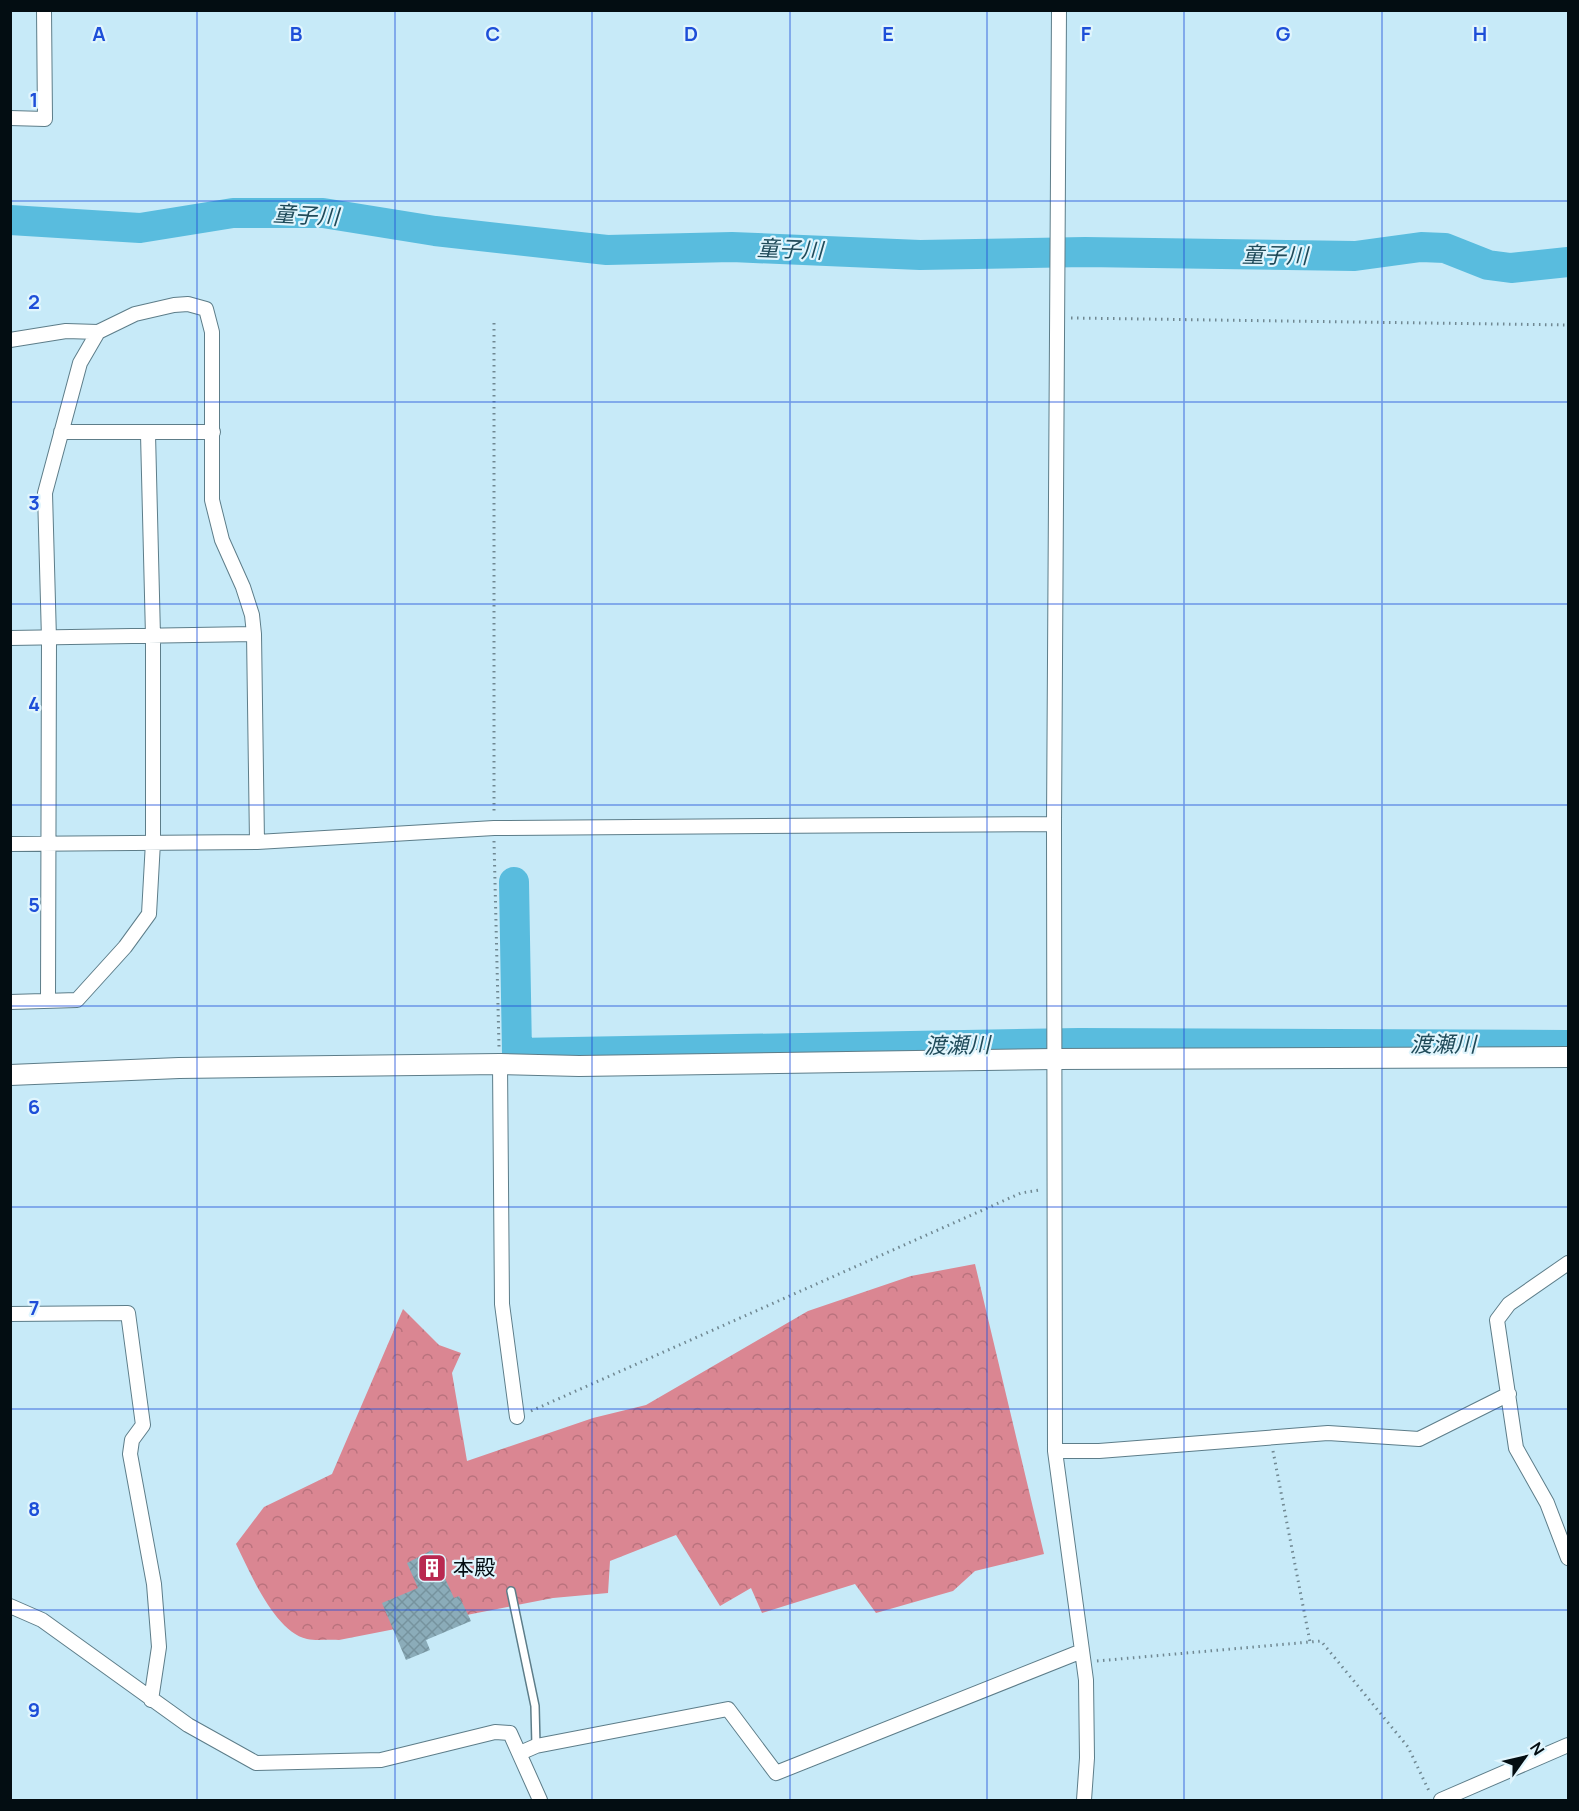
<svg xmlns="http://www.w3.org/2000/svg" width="1579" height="1811" font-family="Manrope,'Noto Sans JP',sans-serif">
<defs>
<pattern id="forest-crowns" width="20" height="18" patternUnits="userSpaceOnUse" patternTransform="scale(1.5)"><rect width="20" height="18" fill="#da8692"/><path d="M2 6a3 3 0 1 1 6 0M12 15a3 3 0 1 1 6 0" fill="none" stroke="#b9727d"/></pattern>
<pattern id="building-cross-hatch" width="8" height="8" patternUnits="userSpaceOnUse" patternTransform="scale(1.5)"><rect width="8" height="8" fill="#8bacb9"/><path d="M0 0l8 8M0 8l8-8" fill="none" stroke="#76939e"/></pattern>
</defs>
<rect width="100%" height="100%" fill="#c7eaf8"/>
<path fill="url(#forest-crowns)" d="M975,1264L1044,1554L975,1571L953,1591L876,1613L855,1584L762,1613L751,1588L720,1606L676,1535L610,1561L608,1593L553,1598L339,1640C329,1639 317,1641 307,1639C274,1631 250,1572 236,1544L264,1507L332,1474L403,1309L439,1345L461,1353L452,1373L467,1461L593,1418L646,1405L808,1311L911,1276Z"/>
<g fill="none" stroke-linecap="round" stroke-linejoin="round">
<path stroke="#59bcde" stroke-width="30" d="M10,220L140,228L233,213H323L435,231L607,250L732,247L920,255L1085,252L1355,256L1421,247L1445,248L1488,265L1511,268L1568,262
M514,882L517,1053L1079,1043L1568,1045"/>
</g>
<path fill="url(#building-cross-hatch)" d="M432,1550L454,1598L459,1596L471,1621L426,1640L430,1650L406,1660L382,1603L418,1588L407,1563Z"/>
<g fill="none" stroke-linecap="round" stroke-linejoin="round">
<g stroke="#5d7d89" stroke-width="10">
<path id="lane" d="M511,1591L535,1706L536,1746"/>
</g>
<g stroke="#5d7d89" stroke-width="16">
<path id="street" d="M1059,10L1054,824L1055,1451L1086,1680L1087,1758L1084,1800
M10,118L45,119L44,10
M10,340L66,331L98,332
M61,432H213
M10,638L254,634
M10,844L257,842L494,828L1054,824
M48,1001L49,639L45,493L80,363L98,332L135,314L174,305L188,304L206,309L212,332V500L222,540L243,587L252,615L254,634L257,842
M10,1002L77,1000L125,947L149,914L153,842V636L148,434
M500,1064L502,1304L517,1417
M1568,1263L1509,1304L1497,1320L1516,1448L1547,1503L1568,1558
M10,1314L128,1313L143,1425L132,1440L130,1454L154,1584L159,1647L151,1700
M1055,1451H1099L1328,1433L1419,1439L1509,1394
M10,1606L42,1620L188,1725L256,1763L381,1760L495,1732L510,1733L540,1800
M520,1753L536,1746L728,1709L776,1773L1082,1651
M1441,1800L1568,1745"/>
</g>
<g stroke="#5d7d89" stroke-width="22">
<path id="secondary" d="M10,1075L179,1068L500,1064L579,1066L1055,1059L1568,1057"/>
</g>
<path stroke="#708892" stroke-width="3" stroke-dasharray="1.5 4.5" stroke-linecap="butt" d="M1071,318L1568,325
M494,323V813
M494,841L499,1047
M531,1411L1021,1193L1039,1190
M1273,1451L1310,1642
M1097,1661L1321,1641L1408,1747L1430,1793"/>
<use href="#lane" stroke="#fff" stroke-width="7"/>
<use href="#street" stroke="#fff" stroke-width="14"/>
<use href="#secondary" stroke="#fff" stroke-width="20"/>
</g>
<path fill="none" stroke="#1d4ed8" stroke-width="1.5" stroke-opacity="0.55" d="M197,10V1800M395,10V1800M592,10V1800M790,10V1800M987,10V1800M1184,10V1800M1382,10V1800M10,201H1568M10,402H1568M10,604H1568M10,805H1568M10,1006H1568M10,1207H1568M10,1409H1568M10,1610H1568"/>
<defs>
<g id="building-square" transform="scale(1.5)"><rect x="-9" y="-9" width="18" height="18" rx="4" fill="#b92850" stroke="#e0f5fd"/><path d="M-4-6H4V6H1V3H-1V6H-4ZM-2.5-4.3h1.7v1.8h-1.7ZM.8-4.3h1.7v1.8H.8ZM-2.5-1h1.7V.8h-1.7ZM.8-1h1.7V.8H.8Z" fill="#fff"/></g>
</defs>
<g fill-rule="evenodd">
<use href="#building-square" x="432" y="1568"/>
</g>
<g text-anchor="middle" stroke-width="4.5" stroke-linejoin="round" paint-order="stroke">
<g font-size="21" fill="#030d12" stroke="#e0f5fd" text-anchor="start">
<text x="453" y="1575">本殿</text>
</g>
<g font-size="22" font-style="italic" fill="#204b5a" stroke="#e0f5fd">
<text transform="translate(306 215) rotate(3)" y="8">童子川</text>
<text transform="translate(790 249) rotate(2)" y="8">童子川</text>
<text transform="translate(1275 255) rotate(1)" y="8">童子川</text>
<text x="1443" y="1052">渡瀬川</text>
<text transform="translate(957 1045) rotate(-1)" y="8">渡瀬川</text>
</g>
</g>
<g font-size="20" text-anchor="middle" font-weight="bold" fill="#1d4ed8" stroke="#e0f5fd" stroke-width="4.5" stroke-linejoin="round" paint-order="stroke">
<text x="99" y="41">A</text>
<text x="296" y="41">B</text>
<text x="493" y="41">C</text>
<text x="691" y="41">D</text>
<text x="888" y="41">E</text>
<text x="1086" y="41">F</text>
<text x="1283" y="41">G</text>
<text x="1480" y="41">H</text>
<text x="34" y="107">1</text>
<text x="34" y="309">2</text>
<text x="34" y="510">3</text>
<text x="34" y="711">4</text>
<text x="34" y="912">5</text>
<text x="34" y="1114">6</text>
<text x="34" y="1315">7</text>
<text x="34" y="1516">8</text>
<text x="34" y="1717">9</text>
</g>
<rect width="1579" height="1811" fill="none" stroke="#030d12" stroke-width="24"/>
<g transform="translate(1525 1757) rotate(56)" stroke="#e0f5fd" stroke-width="4.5" paint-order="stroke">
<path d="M0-4.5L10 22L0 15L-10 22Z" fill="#030d12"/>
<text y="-9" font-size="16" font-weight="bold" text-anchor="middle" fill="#030d12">N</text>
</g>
</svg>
